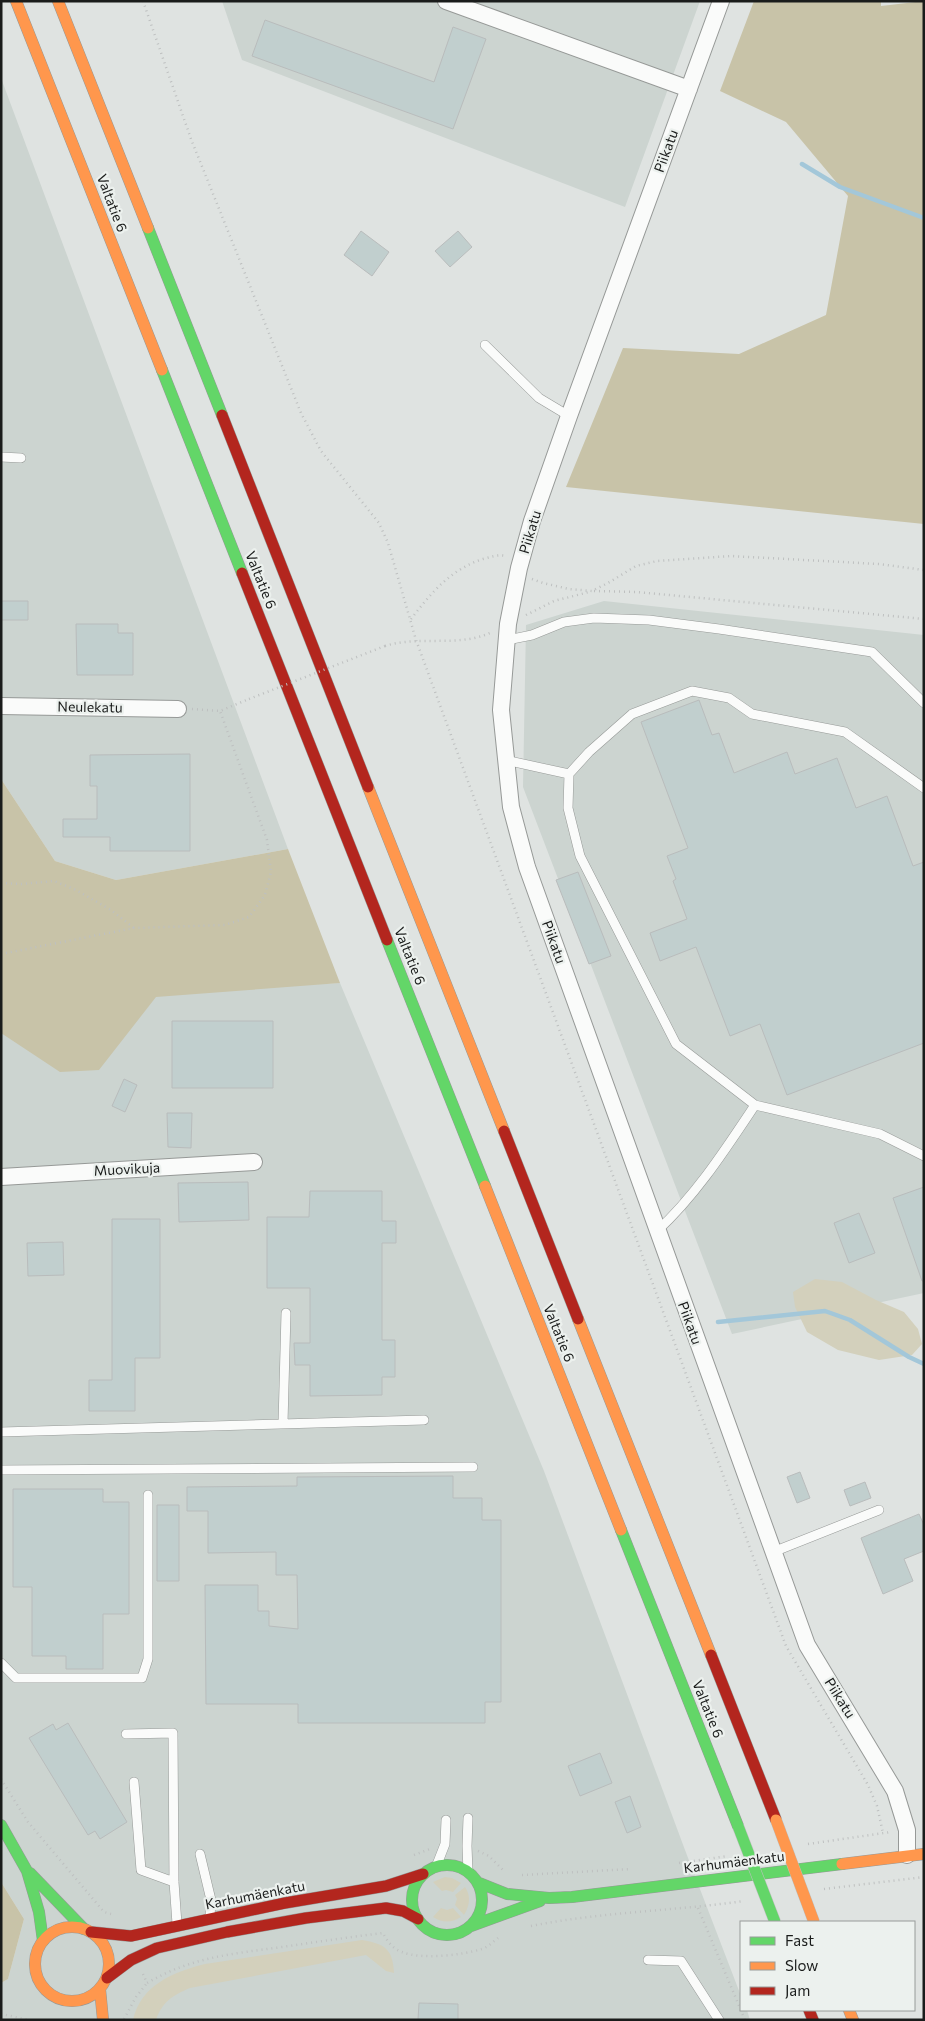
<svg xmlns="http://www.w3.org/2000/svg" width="925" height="2021" font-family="Commissioner,sans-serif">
<rect width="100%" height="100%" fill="#dfe3e1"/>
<path fill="#ccd4d0" d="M222,1H700L625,207L242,60Z
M1,78L288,849L116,880L55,861L1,779Z
M604,601L924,635V1293L732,1334L523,787L526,625Z
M340,983L544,1471L685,1850L741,1996V2010H747L750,2020H1V1983L8,1979L24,1919L1,1882V1000Z"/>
<path fill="#d3d0bc" d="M815,1279L842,1282L876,1300L904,1312L918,1329L922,1344L912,1355L879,1360L838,1350L807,1332L795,1307L793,1292Z
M445,1877L452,1878L461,1883L453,1892L446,1890L442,1891L433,1882Z
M465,1887C471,1896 470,1905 464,1915L455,1905L457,1899L455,1895Z
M441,1908L447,1910L453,1908L461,1917C451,1923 443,1923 433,1917Z
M362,1940C385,1944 393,1949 394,1973L386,1971L366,1955L190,1988C173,1995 162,2002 156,2020H133C141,1985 173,1972 205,1964Z"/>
<path fill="#c8c3a8" d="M754,1H881V6L924,1V524L566,487L623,348L739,354L826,315L848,196L786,122L720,91Z
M1,779L55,861L116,880L288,849L340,983L156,997L99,1070L60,1072L1,1033Z
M1,1882L24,1919L8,1979L1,1983Z"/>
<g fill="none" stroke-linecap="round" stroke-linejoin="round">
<path stroke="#a3c7d9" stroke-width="4.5" d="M802,164L840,187L924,218
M718,1322L825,1311L850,1320L909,1357L924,1364"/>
</g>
<path fill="#c1cfce" stroke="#b9bcbc" d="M265,20L434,82L453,27L486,39L453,129L252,56Z
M361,231L389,252L372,276L344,255Z
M458,231L472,247L450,267L435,251Z
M1,601H28V620H1Z
M76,624H118V633H133V675H77Z
M699,700L712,735L719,733L734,773L787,752L795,774L837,758L856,808L887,796L913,866L924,862V1043L787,1095L760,1024L730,1036L696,947L660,961L650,933L687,919L673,881L676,879L667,856L688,848L641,722Z
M190,754V851H110V837H63V819H97V786H90V755Z
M578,872L611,956L589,964L556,880Z
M172,1021H273V1088H172Z
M124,1079L137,1085L125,1112L112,1106Z
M167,1113H192L191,1148L168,1147Z
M248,1182L249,1220L179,1222L178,1183Z
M924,1187V1281H922L893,1198Z
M310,1191H382V1221H396V1243H382V1340H395V1377H382V1395L310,1396V1365H295L294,1343H310V1288H267V1217H309Z
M859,1213L875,1253L849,1263L834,1223Z
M112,1219H160V1358H135V1411H89V1380H112Z
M63,1242L64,1275L28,1276L27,1243Z
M800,1472L810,1498L797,1503L787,1477Z
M453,1476V1498H482V1520H501V1702H485V1723H298V1704H206L205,1585H258V1611H269V1626L298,1629L297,1575H276V1552L208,1553V1511H187V1487L297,1486V1477Z
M865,1482L871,1498L850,1506L844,1490Z
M13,1489H103V1502H129V1614H103V1669H66V1656H32V1587H13Z
M157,1505H179V1581H157Z
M919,1514L924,1525V1551L904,1559L913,1581L883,1594L861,1538Z
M68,1723L127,1822L100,1839L95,1831L88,1835L29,1738L53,1724L56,1730Z
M600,1753L612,1783L580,1796L568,1766Z
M630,1796L641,1827L627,1833L615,1802Z
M419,2003L458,2004V2020H418Z"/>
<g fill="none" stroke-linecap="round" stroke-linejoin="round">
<g stroke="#969997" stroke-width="10">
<path id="lane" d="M485,345L539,398L569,416
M1,457L21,458
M507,640L532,635L564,622L594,618L649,620L719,629L872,652L924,703
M505,760L569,774L589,752L632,714L692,691L729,698L752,714L845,732L924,788
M569,774L568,808L580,856L676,1044L755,1105L880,1134L924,1156
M657,1231C696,1195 725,1150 755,1105
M283,1423L286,1313
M1,1432L424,1420
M1,1470L473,1467
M773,1552L879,1510
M1,1663L16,1678H142L148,1659V1495
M126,1734L173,1733L174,1882L177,1924
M134,1782L141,1870L174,1882
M200,1854L211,1900L210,1917
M436,1867L445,1844L446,1820
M468,1872L467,1846L468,1818
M648,1960L681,1961L719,2020"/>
</g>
<g stroke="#969997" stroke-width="18">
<path id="street" d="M446,1L689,89
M721,1L569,416L532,521L519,568L508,624L501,710L511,807L527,867L807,1645L895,1791L907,1830V1855
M1,706L178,709
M1,1177L254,1162"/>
</g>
<g stroke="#969997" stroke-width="12">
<path id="fast" d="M148,228L222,415
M162,370L242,573
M387,940L485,1186
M621,1530L738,1826
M1,1825L27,1871L39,1912L43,1941
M412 1900a35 35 0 1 1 70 0a35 35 0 1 1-70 0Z
M30,1873L84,1929
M477,1882L507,1894L549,1898L572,1897L842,1864
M471,1926L540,1901"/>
</g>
<g stroke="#969997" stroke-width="12">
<path id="slow" d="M16,1L162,370
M58,1L148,228
M368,787L504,1131
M485,1186L621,1530
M578,1319L711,1655
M842,1864L924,1854
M35 1964a37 37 0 1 1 74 0a37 37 0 1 1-74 0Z
M100,1989L103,2020
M849,2010L853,2020"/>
</g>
<g stroke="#969997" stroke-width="12">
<path id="jam" d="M222,415L368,787
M242,573L387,940
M504,1131L578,1319
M711,1655L776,1820
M91,1932L131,1936L285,1903L386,1886L423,1874
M107,1978L131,1960L157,1948L227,1932L306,1918L386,1908L403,1911L418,1919
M809,2010L813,2020"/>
</g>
<path stroke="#bec0c0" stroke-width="2.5" stroke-dasharray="1 4" stroke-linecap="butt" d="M143,1L191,139L301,413L321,451L379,523L388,543L416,640L786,1646L868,1785L877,1806L883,1833
M532,579L543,583L569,589L592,591L608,583L636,566L657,561L731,556L879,564L924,570
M594,591L637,592L924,619
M526,615L554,601L589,592
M411,619C431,593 451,569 483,559C491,557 498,554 506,556
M385,646C420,635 459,648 492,632
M192,709L220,711L249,699
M1,883L21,884L54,881L76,890L111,910L134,928
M1,954L134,928L225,925L249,917L265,895L271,872L267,840L220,711
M1,1779L28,1822L104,1912L111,1914
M808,1844L891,1832
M478,1851L489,1856L503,1870
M414,1855L430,1849
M679,1863L728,1856
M522,1875L631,1869
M824,1889L924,1877
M698,1908L745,2020
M531,1926C601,1912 673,1911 744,1901
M143,1974L147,1983C192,1957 231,1954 282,1947C316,1942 350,1937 383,1933C387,1941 393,1949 402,1952C421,1960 463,1955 482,1949C488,1947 493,1942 498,1938
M1,2014L29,2020
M124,2019L136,1997L147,1983"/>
<use href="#lane" stroke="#fafbfa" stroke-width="9"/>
<use href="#street" stroke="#fafbfa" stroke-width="16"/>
<use href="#fast" stroke="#63d668" stroke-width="11"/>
<use href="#slow" stroke="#ff974d" stroke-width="11"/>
<use href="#jam" stroke="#b3261e" stroke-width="11"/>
<g stroke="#bdbfbe" stroke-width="12" stroke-linecap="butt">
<path id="fast-bridge" d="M738,1826L775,1922"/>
</g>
<g stroke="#bdbfbe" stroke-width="12" stroke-linecap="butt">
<path id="slow-bridge" d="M776,1820L814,1922"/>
</g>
<path stroke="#bec0c0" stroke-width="2.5" stroke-dasharray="1 4" stroke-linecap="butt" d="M249,699L385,646"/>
<use href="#fast-bridge" stroke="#63d668" stroke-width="11"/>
<use href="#slow-bridge" stroke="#ff974d" stroke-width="11"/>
</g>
<g text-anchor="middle" stroke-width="4.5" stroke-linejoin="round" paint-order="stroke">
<g font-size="14" fill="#1a1c1b" stroke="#ecf1ee">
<text transform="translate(666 151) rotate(-70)" y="5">Piikatu</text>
<text transform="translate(112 203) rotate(69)" y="5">Valtatie 6</text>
<text transform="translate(530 532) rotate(-73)" y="5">Piikatu</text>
<text transform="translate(261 580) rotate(68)" y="5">Valtatie 6</text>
<text transform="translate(90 707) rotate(1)" y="5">Neulekatu</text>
<text transform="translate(554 942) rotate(70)" y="5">Piikatu</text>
<text transform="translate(410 956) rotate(68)" y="5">Valtatie 6</text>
<text transform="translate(127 1169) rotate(-3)" y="5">Muovikuja</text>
<text transform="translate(690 1323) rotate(70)" y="5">Piikatu</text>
<text transform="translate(559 1333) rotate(68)" y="5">Valtatie 6</text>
<text transform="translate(840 1698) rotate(58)" y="5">Piikatu</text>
<text transform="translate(708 1709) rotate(68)" y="5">Valtatie 6</text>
<text transform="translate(734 1862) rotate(-7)" y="5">Karhumäenkatu</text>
<text transform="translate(255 1895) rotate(-11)" y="5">Karhumäenkatu</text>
</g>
</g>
<rect width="925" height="2021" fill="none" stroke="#1a1c1b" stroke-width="5"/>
<rect x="740" y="1921" width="175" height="90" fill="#ecf1ee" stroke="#989c9a"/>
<rect x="750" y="1937" width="25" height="8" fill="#63d668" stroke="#989c9a"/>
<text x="785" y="1946" font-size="15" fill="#1a1c1b">Fast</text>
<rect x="750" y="1962" width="25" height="8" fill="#ff974d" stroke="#989c9a"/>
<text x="785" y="1971" font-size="15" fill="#1a1c1b">Slow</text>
<rect x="750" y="1987" width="25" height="8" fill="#b3261e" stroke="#989c9a"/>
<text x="785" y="1996" font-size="15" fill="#1a1c1b">Jam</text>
</svg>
